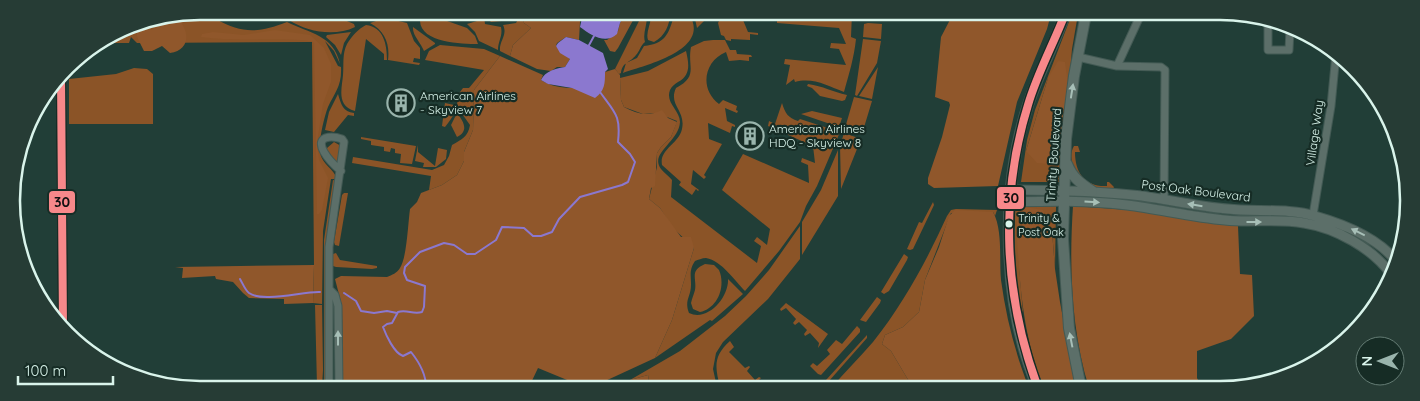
<svg xmlns="http://www.w3.org/2000/svg" width="1420" height="401" font-family="Quicksand,sans-serif">
<rect width="100%" height="100%" fill="#213e37"/>
<path fill="#8b5427" d="M305,12L328,13L354,24L355,27C335,37 307,32 289,20Z
M367,12H418C411,23 401,15 391,14C385,14 379,15 374,16Z
M429,12H482C466,29 447,18 429,12Z
M487,12H519L513,20L491,22L487,18Z
M522,12L524,23L531,28L513,45L510,56L500,51C499,41 508,35 503,25L516,23Z
M643,13H646C649,23 642,32 645,42C640,46 640,51 636,55C630,63 622,62 621,73L619,74L615,69Z
M650,13H670C670,25 665,36 654,42L648,40C645,31 653,22 650,13Z
M682,13L689,14C712,50 646,65 623,73L626,63L637,58L644,46C665,44 669,34 674,15Z
M691,13H718L705,20L697,28L695,19Z
M781,13H852L851,37L856,39C854,58 849,74 844,92C828,86 813,77 795,82L794,79L786,85L790,65L784,64L785,59L846,65L839,49L830,48L831,43L846,44L839,28L777,23V19H781Z
M187,14L209,21L216,19C242,34 259,33 287,22C309,33 334,35 340,64L334,51L325,41L338,66L341,67C342,86 335,92 328,107C324,117 318,143 320,153C322,164 334,169 337,179H331L323,231L322,304L313,303L314,265L312,42L137,43L131,37L129,43H101L128,26L140,23C152,34 159,23 170,18C175,15 181,15 187,14Z
M1072,14H1078L1072,49L1069,85L1066,99L1068,85L1048,78L1026,151L1061,143L1060,182H1021L1027,140L1035,110Z
M433,16L467,28L475,36L478,44C462,44 421,43 420,21L424,17Z
M484,16L485,24L501,27C503,36 498,41 498,50L479,41L475,32L467,24L477,21Z
M756,16V21L743,20L748,32L758,33V35L750,34V40L731,39V41L726,40L724,36L721,35L718,23L721,17L731,20Z
M390,19L407,23L414,41L420,48V59L414,58L413,62L420,63L419,65L388,60C390,44 385,31 370,23L379,20Z
M868,23L882,24L881,39L863,37L864,24Z
M366,25C384,27 387,45 387,60H384V54L366,39L355,111C336,106 342,88 343,75C344,64 342,54 347,44C352,36 358,29 366,25Z
M413,27L435,43V44L424,51C421,43 412,35 413,27Z
M351,32L344,43L341,55L335,45L326,37L327,35Z
M863,39L881,41L877,63L857,96L855,95Z
M713,40H725L730,50H736L737,54L751,55L752,57H749V61L740,60L729,61L726,52C704,61 699,89 719,104L723,100L737,106L736,110L738,111L737,113L725,108L727,121L735,125V127L732,126L730,133L708,123L709,139L722,144L704,175L706,177L704,179L693,170L691,184L699,190L698,191L696,189L692,195L679,185L681,182L662,165C659,149 679,144 682,129C686,110 668,105 676,88C699,76 687,67 691,47L704,41Z
M440,45L484,49L500,56L474,90L473,130L464,152V161L457,175L442,185L429,190L431,176L352,163L353,157L432,170L444,165L449,156L452,145C462,139 468,137 470,125C461,111 450,104 463,88H469L484,70L425,60L429,51Z
M686,51C689,64 691,75 678,82C675,84 672,86 670,90C665,103 680,110 680,122C679,142 649,153 661,169C664,173 669,176 672,180L671,197L757,263L761,246L754,241L757,237L767,245L770,229L722,190L743,154L809,183L808,165L801,162L802,158L815,163L813,146L768,126L769,121L775,124L782,103C785,113 788,118 798,121L800,119L840,132L817,186L806,206L800,222L779,251L745,291C735,281 722,261 706,258C702,258 698,260 695,261C689,270 691,275 691,285C691,297 684,300 689,313C708,322 729,297 728,279L743,294L712,321L710,320L655,358L672,320L694,248L673,228L660,208L649,199L657,167V153L661,147L671,137L677,121L657,113L643,114L624,107L621,100L620,78L648,71Z
M878,67L872,99L859,96Z
M134,68L147,69L153,74V124H69V79L116,74Z
M808,84C823,86 833,92 847,95L845,100L842,101L820,96L812,88L807,86Z
M338,94C341,104 343,112 354,113V116L348,115L334,132L325,130L329,112Z
M854,97L872,101L862,134L845,128Z
M445,103L454,105C457,113 450,120 445,127L442,126Z
M812,111L842,118L839,127L801,114Z
M457,113C464,122 469,131 457,137L451,125Z
M844,133L861,139L841,189L840,146Z
M361,137L416,146L412,164L400,163L401,154L395,153V149L391,148L390,152L384,151V147L371,145V141L361,139Z
M334,142L341,146L339,162L337,163L327,151V148Z
M418,145V152L435,166L438,148L447,150L446,159L436,167H423L424,163L415,161Z
M1074,146H1078L1080,152H1075C1075,173 1085,187 1107,186V182H1109L1114,187L1113,189C1103,189 1090,189 1082,182C1073,175 1068,155 1074,146Z
M838,150V196L802,255V222L821,190Z
M333,180L337,181L325,261L326,386H324V240Z
M344,193H348L339,246L335,245L334,242L342,195Z
M933,202L934,205L913,249L910,250L907,249L919,222L922,223Z
M1018,205L1056,206L1055,269L1052,231L1019,265L1023,313C1012,284 1015,240 1015,209Z
M956,209L997,210L995,216L993,212L951,213L925,280L919,312L903,327L885,335L882,344L891,351L913,388L832,387C845,372 860,357 873,342C904,303 927,260 947,216L951,210Z
M800,226V259L768,299L723,342L716,353L713,369L717,387H653L649,382L648,375L630,380L680,351L725,316L746,296L769,270Z
M336,253L340,260L377,266V268L372,269L336,267L333,266V254Z
M904,254L908,257L907,260L889,291L884,294L881,292Z
M705,264L714,265L719,270C726,286 718,308 700,312L693,309L691,303C692,298 694,294 695,290C697,278 689,271 705,264Z
M877,297L881,300L880,303L866,322L860,320Z
M786,303L828,334L818,348L819,343L810,333L805,336L804,334L807,330L799,322L795,325L793,323L796,319L786,308L781,311L780,309Z
M315,305H322L323,370L322,386H317Z
M857,326L860,329V332L821,375L818,374L810,366L813,363L817,366L830,354L827,350L836,340L842,344Z
M867,335V338L829,381L826,382V380Z
M730,341L734,347L729,352L745,368L749,366L750,367L747,371L755,380L759,377L761,378L757,382L763,387H720C715,367 713,356 730,341Z"/>
<path fill="#90572b" d="M522,12L583,13L580,22L579,40L566,37L557,43L556,46L570,59L565,67H557L551,71L537,69L510,56L513,45L531,28L524,23Z
M625,13H637L618,48L615,52L610,51L604,40H607L618,31L620,23Z
M953,14H1051L1047,29L1017,102L998,186L934,188L928,184V178L942,137L950,105L949,102L935,97L941,37Z
M177,18C190,30 191,50 170,53L162,46L152,51H144L138,39L135,29L137,26C151,38 164,20 177,18Z
M275,30L310,35L324,48L331,64V82L323,104L317,143L319,160L328,178L322,210L319,214H317V211L314,43L311,41C274,37 238,42 201,37L202,34L213,32L244,35Z
M500,56L543,75L541,80C550,86 562,88 572,88L605,72L615,69L620,75L621,100L624,107C636,114 649,117 662,110L668,118L677,122L671,137L661,147L657,153L655,186L651,188L649,199L660,208L681,237H691L694,248L672,320L655,358L603,382L596,381L572,382L538,368L529,387L343,386L342,306L335,279L341,276L387,277C392,275 397,273 400,268C407,257 408,223 410,209L417,202L421,193L442,185L457,175L464,161V152L473,130L474,90Z
M1058,61L1065,62L1068,85L1061,143L1049,164L1037,163L1026,151L1048,78Z
M1019,206L1043,210L1052,231L1055,269L1060,302L1076,388H1044C1026,345 1021,300 1018,254C1017,239 1016,223 1018,208Z
M1073,206L1130,210L1238,226L1240,274L1252,275L1254,316L1231,339L1197,351V378L1202,388H1089C1071,330 1069,266 1073,206Z
M955,210L993,212C1003,230 999,260 1001,280C1006,317 1015,353 1029,388H913L891,351L882,344L885,335L903,327L919,312L925,280L939,247L949,216Z
M314,265L313,303L284,304V299L249,298L243,293L233,282L216,279L215,276L182,278L183,268L175,267Z
M648,375L649,382L653,387H615L630,380Z"/>
<path fill="#8b78cf" d="M583,13H625L620,23L617,34C605,45 591,35 580,27Z
M566,37L579,40L603,53L608,69L605,72C605,83 605,91 595,98L572,88L548,84L541,80C545,71 557,68 565,67L570,59L560,53L556,46L558,43Z"/>
<g fill="none" stroke-linecap="round" stroke-linejoin="round">
<path stroke="#8b78cf" stroke-width="2" d="M588,47L594,36
M240,279C243,284 245,290 249,293C263,303 304,291 320,292
M344,293L356,301L361,311L374,313L387,311L397,313
M426,387C426,374 419,362 411,352L403,356C394,353 386,335 383,327L387,324L392,323L398,312C407,309 413,315 422,312L424,307L425,286L407,280L404,273L405,267L420,252L444,243L454,245L467,254H475L496,240L502,227L524,228L533,236H541L552,232L559,219L580,197L622,185L628,182L635,162L630,154L618,142C621,115 615,113 600,92"/>
<g stroke="#435a54" stroke-width="9">
<path id="minor" d="M1268,20V50H1289L1290,29
M1078,57L1117,66L1141,14
M1117,66L1161,67L1165,70L1164,200
M1313,215L1331,106L1336,54
M330,290L335,295L338,306L339,386
M329,386V247L344,142L342,139C331,135 315,136 324,152C328,159 335,166 341,171"/>
</g>
<g stroke="#435a54" stroke-width="11">
<path id="tertiary" d="M61,77L63,327
M1010,190C1054,190 1098,191 1142,196C1171,200 1199,207 1228,209C1254,212 1291,208 1315,216C1343,224 1377,237 1396,261
M1009,202C1048,201 1087,200 1127,205C1159,209 1192,217 1225,220C1251,223 1278,218 1304,223C1336,228 1372,248 1391,274"/>
</g>
<g stroke="#435a54" stroke-width="12">
<path id="secondary" d="M1067,164C1072,177 1080,183 1092,191
M1038,388C1002,306 1000,190 1028,105C1038,74 1054,45 1065,14
M1081,388L1069,328L1063,239L1066,139L1074,76L1086,14"/>
</g>
<use href="#minor" stroke="#5c6f69" stroke-width="7"/>
<use href="#tertiary" stroke="#5c6f69" stroke-width="9"/>
<use href="#secondary" stroke="#5c6f69" stroke-width="10"/>
<g stroke="#162c25" stroke-width="11">
<path id="bus-1" d="M61,77L63,327
M1038,388C1004,296 999,199 1028,105C1037,74 1053,45 1065,14"/>
</g>
<use href="#bus-1" stroke="#f7888a" stroke-width="8"/>
</g>
<defs><path id="oneway-solid" d="M-6-.8H1V-3.2L6.5 0L1 3.2V.8H-6Z" transform="scale(1.25)"/></defs>
<g fill="#a7bfb7">
<use href="#oneway-solid" transform="translate(1072 91) rotate(-81)"/>
<use href="#oneway-solid" transform="translate(1092 202) rotate(3)"/>
<use href="#oneway-solid" transform="translate(1195 205) rotate(-171)"/>
<use href="#oneway-solid" transform="translate(1254 222)"/>
<use href="#oneway-solid" transform="translate(1358 232) rotate(-154)"/>
<use href="#oneway-solid" transform="translate(338 338) rotate(-90)"/>
<use href="#oneway-solid" transform="translate(1071 340) rotate(-101)"/>
</g>
<defs>
<g id="building-ring" transform="scale(1.4375)"><circle r="9.5" fill="#162c25" stroke="#99b4ac" stroke-width="1.5"/><path d="M-4-6H4V6H1V3H-1V6H-4ZM-2.5-4.3h1.7v1.8h-1.7ZM.8-4.3h1.7v1.8H.8ZM-2.5-1h1.7V.8h-1.7ZM.8-1h1.7V.8H.8Z" fill="#99b4ac"/></g>
</defs>
<g fill-rule="evenodd">
<use href="#building-ring" x="401" y="103"/>
<use href="#building-ring" x="750" y="136"/>
</g>
<circle fill="#d9f4eb" stroke="#162c25" stroke-width="2" cx="1009" cy="224" r="4.5"/>
<g text-anchor="middle" stroke-width="4.5" stroke-linejoin="round" paint-order="stroke">
<g font-size="11" fill="#d9f4eb" stroke="#162c25" text-anchor="start">
<text x="1018" y="222">Trinity &amp;<tspan x="1018" dy="14">Post Oak</tspan></text>
</g>
<g font-size="12" fill="#d9f4eb" stroke="#162c25" text-anchor="start">
<text x="420" y="100">American Airlines<tspan x="420" dy="14">- Skyview 7</tspan></text>
<text x="769" y="133">American Airlines<tspan x="769" dy="14">HDQ - Skyview 8</tspan></text>
</g>
<g font-size="12" fill="#d9f4eb" stroke="#162c25">
<text transform="translate(1315 133) rotate(-82)" y="4">Village Way</text>
<text transform="translate(1054 155) rotate(-86)" y="4">Trinity Boulevard</text>
<text transform="translate(1196 191) rotate(7)" y="4">Post Oak Boulevard</text>
</g>
</g>
<path d="M0 0H1420V401H0ZM200 20H1220A180 180 0 0 1 1400 200V201A180 180 0 0 1 1220 381H200A180 180 0 0 1 20 201V200A180 180 0 0 1 200 20Z" fill="#263c35" fill-rule="evenodd"/>
<path fill="none" stroke="#d9f4eb" stroke-width="2.5" d="M200 20H1220A180 180 0 0 1 1400 200V201A180 180 0 0 1 1220 381H200A180 180 0 0 1 20 201V200A180 180 0 0 1 200 20Z"/>
<g stroke="#162c25" stroke-width="2">
<rect x="996" y="186" width="29" height="24" rx="5" fill="#f7888a"/>
<rect x="48" y="190" width="28" height="24" rx="5" fill="#f7888a"/>
</g>
<g font-size="14" text-anchor="middle" font-weight="bold" fill="#111">
<text x="1011" y="203">30</text>
<text x="62" y="207">30</text>
</g>
<g transform="translate(1380 361) rotate(270)"><circle r="24" fill="#162c25" stroke="#647c74"/>
<path d="M0-4L9 19L0 12L-9 19Z" fill="#99b4ac"/>
<text y="-8" font-size="14" font-weight="bold" text-anchor="middle" fill="#d9f4eb">N</text>
</g>
<path d="M18 376v8h95v-8" fill="none" stroke="#d9f4eb" stroke-width="2.5"/>
<text x="25" y="376" font-size="15" fill="#d9f4eb" stroke="#162c25" stroke-width="4" paint-order="stroke">100 m</text>
</svg>
